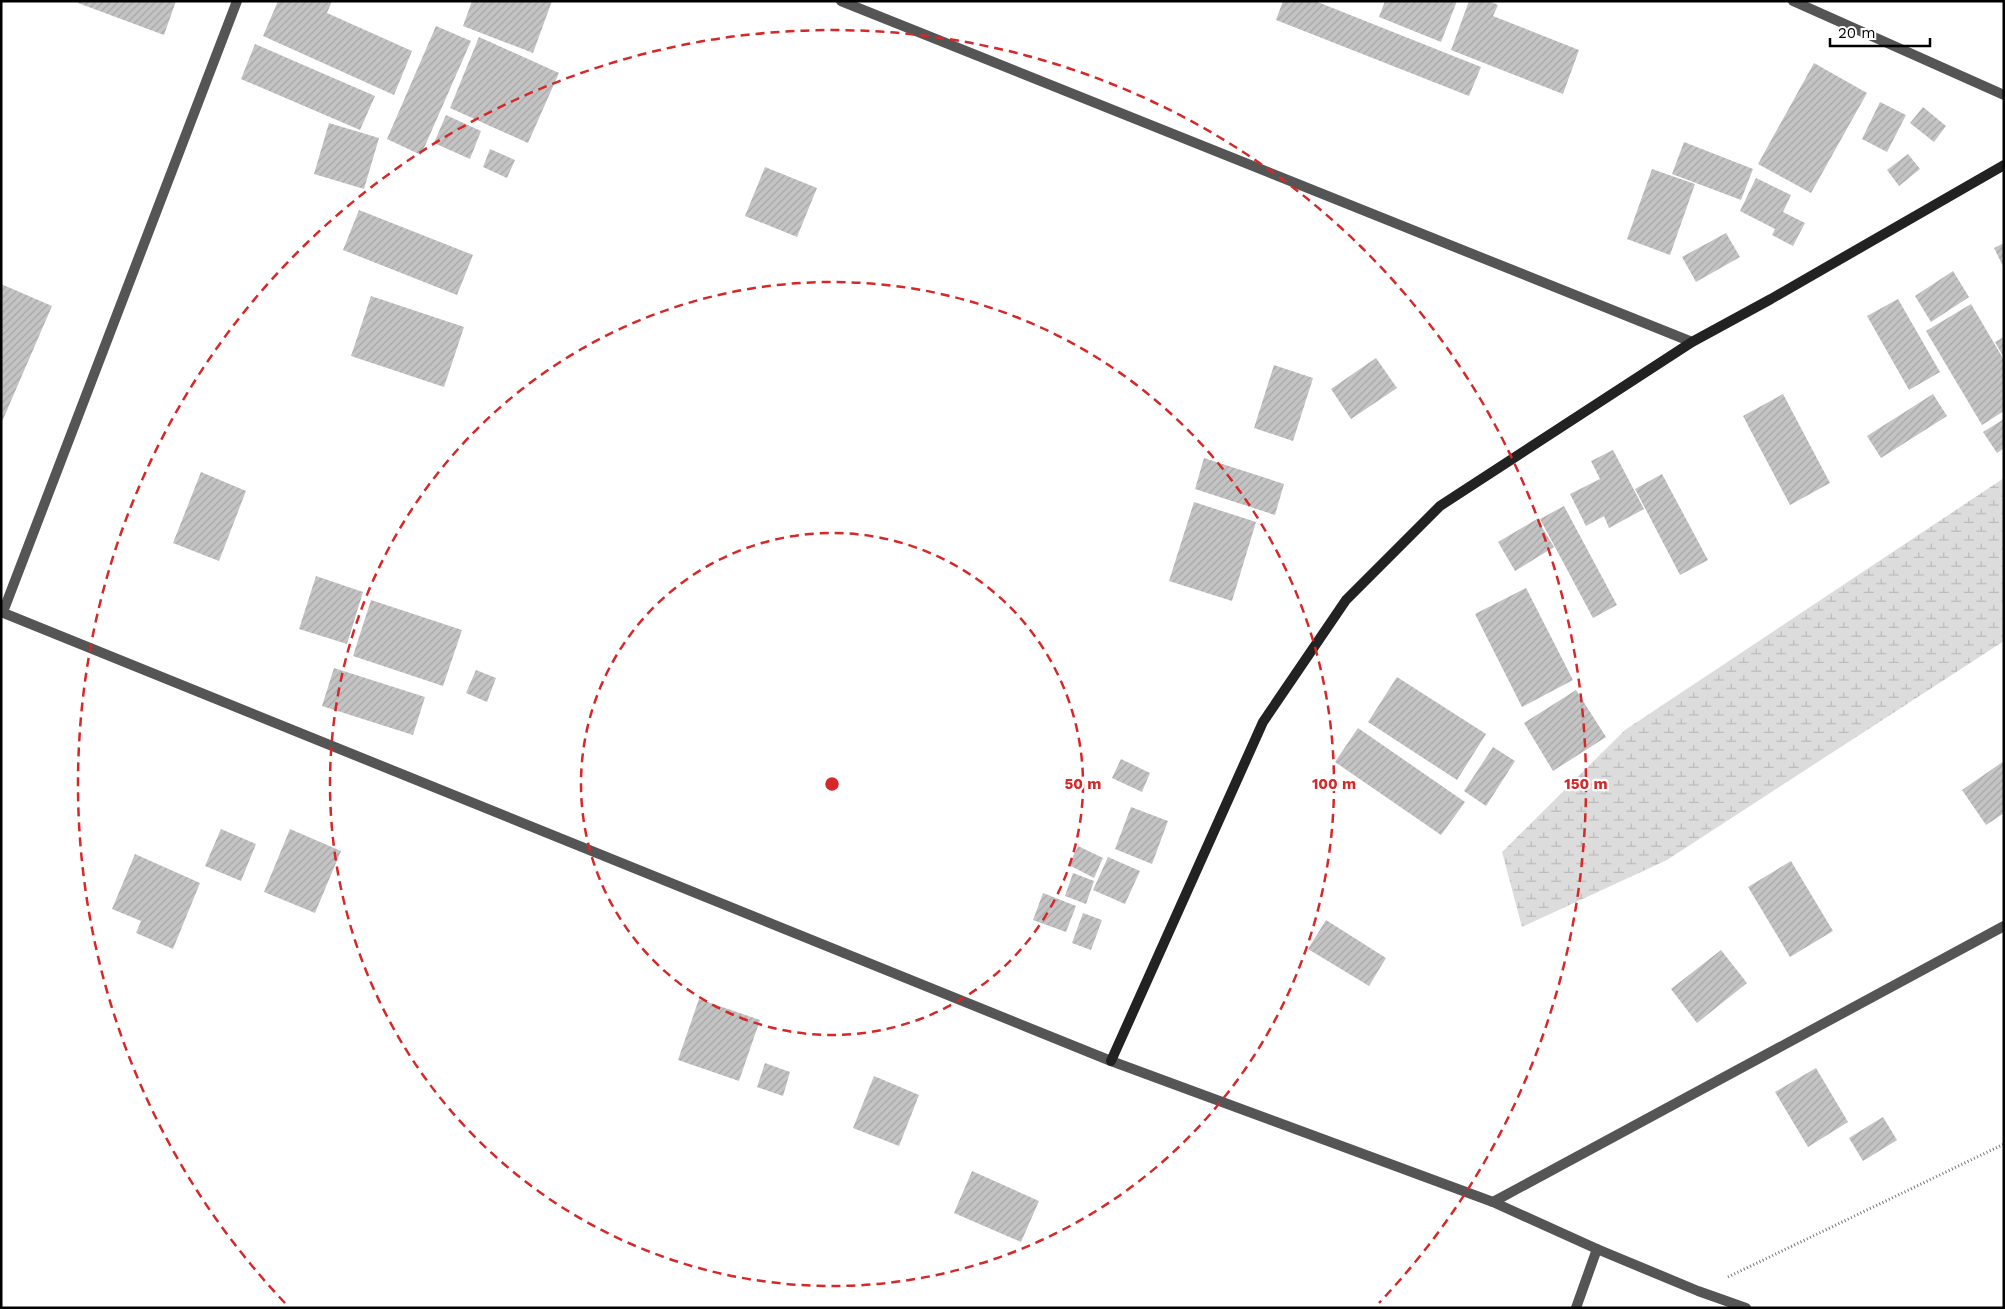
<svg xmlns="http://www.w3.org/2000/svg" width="2005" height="1309" font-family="'Work Sans',sans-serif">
<defs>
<pattern id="wetland-marsh" width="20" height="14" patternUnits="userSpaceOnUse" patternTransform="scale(1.25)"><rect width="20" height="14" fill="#dcdcdc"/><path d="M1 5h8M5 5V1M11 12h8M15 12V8" fill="none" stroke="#bbb"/></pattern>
<pattern id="building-hatch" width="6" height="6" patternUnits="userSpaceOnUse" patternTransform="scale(1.25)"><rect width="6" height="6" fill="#c4c4c4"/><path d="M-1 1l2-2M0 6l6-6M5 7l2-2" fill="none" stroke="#a7a7a7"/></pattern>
</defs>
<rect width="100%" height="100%" fill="#fff"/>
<path fill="url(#wetland-marsh)" d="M2004,478V641L1667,860L1522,927L1502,852L1625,730Z"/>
<path fill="url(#building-hatch)" d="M79,1H176L164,35L78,3Z
M278,1H332L327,13L412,51L394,95L263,36Z
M472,1H552L533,53L463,26Z
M1283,1H1315L1481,67L1469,96L1276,20Z
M1385,1H1457L1441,42L1379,17Z
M1469,1H1489L1498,5L1493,16L1579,50L1563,94L1451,50Z
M436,26L471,41L421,155L387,139Z
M479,37L559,73L528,143L450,108Z
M255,44L375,96L360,130L241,79Z
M1814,63L1867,93L1811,193L1758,164Z
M1880,102L1906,115L1887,152L1862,139Z
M1923,107L1946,126L1934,142L1910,123Z
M446,115L481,131L470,159L434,143Z
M329,123L379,138L364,189L314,174Z
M1684,142L1753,169L1741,200L1672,174Z
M490,149L515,160L507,178L483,167Z
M1908,154L1920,169L1899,186L1887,170Z
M765,167L817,188L797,237L745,216Z
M1652,169L1695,184L1670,255L1627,239Z
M1756,178L1791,195L1783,212L1805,223L1793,246L1772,235L1775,229L1740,211Z
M359,210L473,255L457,295L343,250Z
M1726,233L1740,257L1696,282L1682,257Z
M2004,243V268L1994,248Z
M1953,271L1969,297L1931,322L1915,296Z
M1,284L52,306L1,424Z
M371,296L464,327L444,387L351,356Z
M1898,299L1940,372L1909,390L1867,316Z
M1971,304L2004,360V411L1982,425L1926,331Z
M2004,337V358L1995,342Z
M1376,358L1397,388L1351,419L1331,389Z
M1274,365L1313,378L1293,441L1254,428Z
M1783,394L1830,483L1790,505L1743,416Z
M1933,394L1947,416L1881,458L1867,436Z
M2004,419V448L1997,453L1983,432Z
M1613,450L1644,509L1609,528L1604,516L1586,526L1570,494L1600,479L1591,461Z
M1204,458L1284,484L1275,515L1195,489Z
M201,472L246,491L219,561L173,543Z
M1662,474L1708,560L1680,575L1635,489Z
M1194,502L1256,522L1232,601L1169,581Z
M1564,506L1617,605L1593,618L1540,519Z
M1537,519L1554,547L1515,571L1498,542Z
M316,576L363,592L347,644L299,629Z
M1526,588L1573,680L1522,707L1475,614Z
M371,600L462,630L443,686L353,656Z
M334,668L425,697L413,735L322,706Z
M476,670L496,678L487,702L466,693Z
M1397,677L1486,734L1457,780L1368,722Z
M1576,690L1606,737L1553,771L1524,723Z
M1358,728L1465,802L1441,835L1335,762Z
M1493,747L1515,761L1486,806L1464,791Z
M1121,759L1150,773L1142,792L1112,778Z
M2004,761V813L1986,825L1962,790Z
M1131,807L1168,821L1152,864L1115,849Z
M221,829L256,844L241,881L205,866Z
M290,829L341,851L315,913L264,892Z
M1078,846L1103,858L1094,878L1069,865Z
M135,854L200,883L173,949L136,933L141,921L112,909Z
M1108,857L1140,871L1125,904L1093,890Z
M1791,861L1833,931L1790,957L1748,887Z
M1073,873L1094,881L1086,904L1065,896Z
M1043,893L1076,906L1066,932L1033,920Z
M1083,913L1102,920L1091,950L1072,943Z
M1326,920L1386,958L1369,986L1308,949Z
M1721,950L1747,983L1697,1023L1671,989Z
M699,999L760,1020L739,1081L678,1060Z
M765,1063L790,1072L783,1096L757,1087Z
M1816,1068L1848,1122L1808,1147L1775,1092Z
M874,1076L919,1095L899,1146L853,1128Z
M1883,1117L1897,1140L1863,1161L1849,1138Z
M972,1171L1039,1201L1021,1242L954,1213Z"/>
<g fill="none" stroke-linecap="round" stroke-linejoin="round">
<path stroke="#777" stroke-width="3" stroke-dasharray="1 2.5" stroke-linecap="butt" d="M1728,1277L2004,1144"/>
<path stroke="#555" stroke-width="10" d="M841,1L1692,342
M1793,1L2004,95
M1,612L1111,1061
M3,612L237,1
M1493,1202L2004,926
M1576,1308L1597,1249"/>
<path stroke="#555" stroke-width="10" d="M1111,1061L1493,1202L1597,1249L1698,1291L1746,1308"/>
<path stroke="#222" stroke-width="10" d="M1111,1061L1263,722L1346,600L1440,506L1692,342L1771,299L2004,165"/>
</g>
<g fill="none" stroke="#d62828" stroke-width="2.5" stroke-dasharray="9 6">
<circle cx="832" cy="784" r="251"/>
<circle cx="832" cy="784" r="502"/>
<path d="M285 1303A754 754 0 1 1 1379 1303"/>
</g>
<circle cx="832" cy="784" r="8" fill="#d62828" stroke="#fff" stroke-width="2.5"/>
<g font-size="15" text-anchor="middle" font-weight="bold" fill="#d62828" stroke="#fff" stroke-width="4.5" stroke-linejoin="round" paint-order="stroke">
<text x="1083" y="789">50 m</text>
<text x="1334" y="789">100 m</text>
<text x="1586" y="789">150 m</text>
</g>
<rect width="2005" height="1309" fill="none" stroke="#000000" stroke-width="5"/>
<path d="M1830 38v8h100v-8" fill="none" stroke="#000000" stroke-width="2.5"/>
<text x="1838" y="38" font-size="15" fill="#000000" stroke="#ffffff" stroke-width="4" paint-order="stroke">20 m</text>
</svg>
